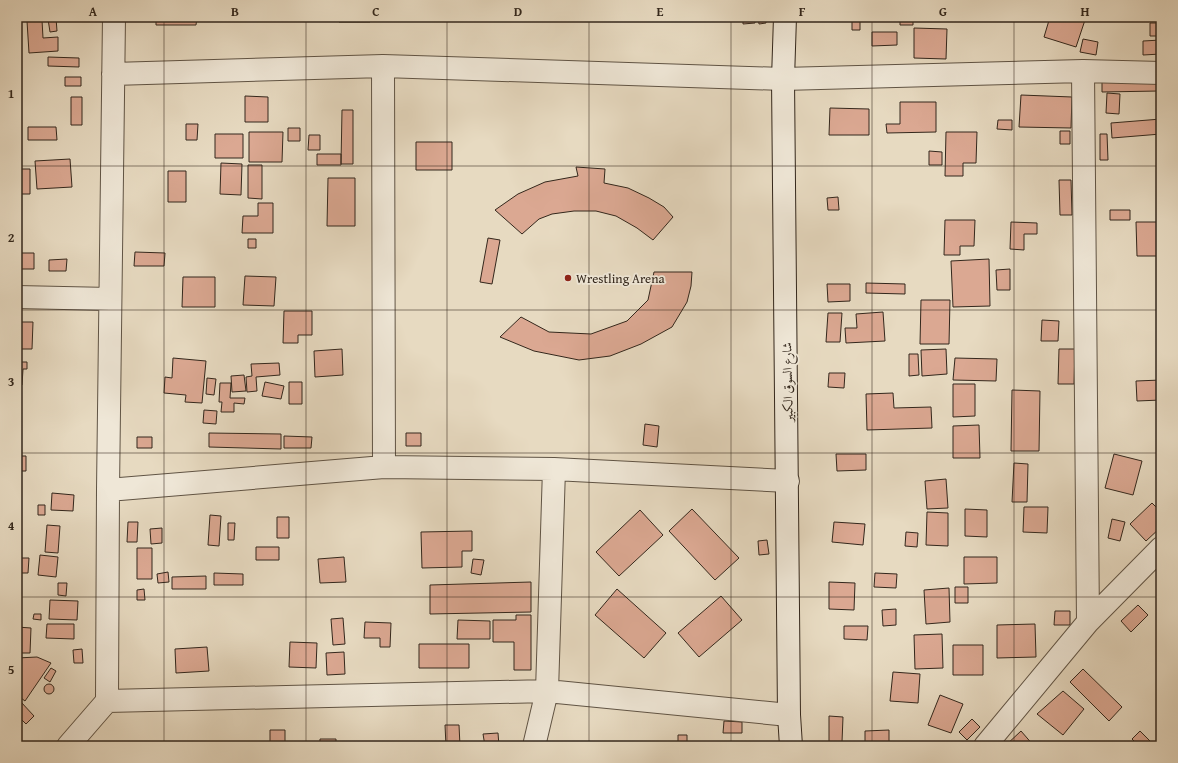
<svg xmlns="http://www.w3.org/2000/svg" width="1178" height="763" font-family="'Gentium Book Plus',Amiri,serif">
<rect width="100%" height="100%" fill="#e7dac1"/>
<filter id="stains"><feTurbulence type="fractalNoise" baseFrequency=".005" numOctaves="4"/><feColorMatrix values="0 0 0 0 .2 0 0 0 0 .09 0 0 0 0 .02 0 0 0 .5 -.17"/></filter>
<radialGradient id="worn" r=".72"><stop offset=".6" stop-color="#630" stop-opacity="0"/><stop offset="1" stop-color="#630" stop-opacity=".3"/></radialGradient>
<path fill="#dba892" stroke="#33271c" d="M156,17H197L196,25H156Z
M340,17H370V22H339Z
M613,17H630V20H613Z
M743,17H755V23L743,24Z
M758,17H766V23L759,24Z
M852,17H860V30H852Z
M881,17H893V20H881Z
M900,17H913V25H900Z
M1050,17H1086L1076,47L1044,37Z
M56,18L57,31L50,32L48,19Z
M42,20L43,38L58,37V51L29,53L27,21Z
M1150,23H1161V36H1150Z
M914,28L947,29L946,59L914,58Z
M872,32H897V45L872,46Z
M1083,39L1098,42L1096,55L1080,52Z
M1161,40V54L1143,55V41Z
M48,57L79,58V67L48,66Z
M65,77H81V86H65Z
M1159,77V91L1102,92V78Z
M1107,93L1120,94L1119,114L1106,113Z
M1021,95L1072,97L1071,128L1019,127Z
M245,96L268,97V122H245Z
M71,97H82V125H71Z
M900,102H936V132L887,133L886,124H900Z
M830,108L869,109V135H829Z
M342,110H353V164H341Z
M1161,119V134L1112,138L1111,123Z
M998,120H1012V130L997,129Z
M186,124H198L197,140H186Z
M28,127H56L57,140H28Z
M288,128H300V141H288Z
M1060,131H1070V144H1060Z
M249,132H283L282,162H249Z
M946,132H977L976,163H963V176H945Z
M215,134H243V158H215Z
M1100,134H1107L1108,160H1100Z
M309,135H320V150H308Z
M1161,137V165H1159Z
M416,142H452V170H416Z
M929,151L942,152V165H929Z
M317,154H341V165H317Z
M70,159L72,187L37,189L35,161Z
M221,163L242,164L241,195L220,194Z
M248,165H262V199L248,198Z
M576,167L605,169L604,183L628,188L649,198L664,207L673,217L653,240L637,228L616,216L596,211H574L552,214L539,219L522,234L495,210L518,194L545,182L578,176Z
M17,169H30V194H17Z
M168,171H186V202H168Z
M328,178H355V226H327Z
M1059,180H1071L1072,215H1060Z
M838,197L839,210H828L827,198Z
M258,203H273V233H242L243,216H258Z
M1110,210H1130V220H1110Z
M945,220H975L974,246H960V255H944Z
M1011,222L1037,223V234H1024V250L1010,249Z
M1136,222H1161V256H1137Z
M488,238L500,240L492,284L480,282Z
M248,239H256V248H248Z
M135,252L165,253L164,266H134Z
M17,253H34V269H17Z
M67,259L66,271H49V260Z
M989,259L990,306L953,307L951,261Z
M1010,269V290H997L996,270Z
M654,272H692L691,286L687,302L672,327L641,344L610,356L579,360L534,351L500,337L521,317L549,332L591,334L627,321L648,300Z
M245,276L276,277L274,306L243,305Z
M183,277H215V307H182Z
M866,283L905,284V294L866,293Z
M827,284H850V301L828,302Z
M921,300H950L949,344H920Z
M284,311H312V335H298V343H283Z
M883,312L885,341L846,343L845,328H857L856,314Z
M828,313H842L840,342H826Z
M1042,320L1059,321L1058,341H1041Z
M17,322H33L32,349H17Z
M342,349L343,375L315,377L314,351Z
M946,349L947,374L922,376L921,350Z
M1059,349H1075L1074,384H1058Z
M909,354H918L919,375L909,376Z
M173,358L206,361L202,403L185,402L186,395L164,393L165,377L172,378Z
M955,358L997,359L996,381L953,380Z
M17,362H27V369H23L22,385H17Z
M279,363L280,375L256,377L257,391L247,392L246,377L252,376L251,364Z
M829,373H845L844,388L828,387Z
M244,375L246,391L232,392L231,376Z
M207,378L216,379L214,395L206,394Z
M1161,380V400L1137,401L1136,381Z
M265,382L284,386L281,399L262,396Z
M289,382H302V404H289Z
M220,383H231L230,398H245L244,404L234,403V412H221L222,402H219Z
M953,384H975V416L953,417Z
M1012,390L1040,391L1039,451H1011Z
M893,393L894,408L931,407L932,428L867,430L866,394Z
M204,410L217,411L216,424L203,423Z
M645,424L659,426L657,447L643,445Z
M979,425L980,458H953V426Z
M209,433L281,434V449L209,447Z
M406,433H421V446H406Z
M284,436L312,437L311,448H284Z
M137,437H152V448H137Z
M836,454H866V470L837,471Z
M1114,454L1142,461L1133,495L1105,488Z
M17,456H26V471H17Z
M1014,463L1028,464L1027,502H1012Z
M946,479L948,508L927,509L925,481Z
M52,493L74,495L73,511L51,510Z
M1152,503L1161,512V527L1146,541L1130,524Z
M38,505H45V515H38Z
M1024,507H1048L1047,533L1023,532Z
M692,509L739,558L715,580L669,531Z
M965,509L987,510V537L965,536Z
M640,510L663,535L619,576L596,552Z
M927,512L948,513V546L926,545Z
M210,515L221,516L219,546L208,545Z
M277,517H289V538H277Z
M1112,519L1125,522L1120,541L1108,538Z
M128,522H138L137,542H127Z
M834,522L865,524L863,545L832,542Z
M228,523H235L234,540H228Z
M47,525L60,526L58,553L45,552Z
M162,528V543L151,544L150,529Z
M472,531V551H462V567L422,568L421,532Z
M906,532L918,533L917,547L905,546Z
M767,540L769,554L759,555L758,541Z
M256,547H279V560H256Z
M137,548H152V579H137Z
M40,555L58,557L56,577L38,575Z
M344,557L346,582L320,583L318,559Z
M964,557H997V583L964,584Z
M17,558H29L28,573H17Z
M473,559L484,560L481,575L471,573Z
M168,572L169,582L158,583L157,574Z
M214,573L243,574V585H214Z
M875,573L897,574L896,588L874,587Z
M206,576V589H172V577Z
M531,582V612L430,614V585Z
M829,582L855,583L854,610L829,609Z
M58,583H67L66,596L58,595Z
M955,587H968V603H955Z
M949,588L950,622L926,624L924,590Z
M144,589L145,600H137V590Z
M617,589L666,633L644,658L595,615Z
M721,596L742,620L699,657L678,633Z
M50,600L78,601L77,620L49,619Z
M1138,605L1148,615L1131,632L1121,621Z
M896,609V625L883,626L882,610Z
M1055,611H1070V625H1054Z
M34,614H41V620L33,619Z
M516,615H531V670H514V642H493V620H516Z
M343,618L345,644L333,645L331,619Z
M458,620L490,621V639H457Z
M365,622L391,623L390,647H380V638H364Z
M47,624H74V639L46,638Z
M1035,624L1036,657L997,658V625Z
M844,626H868L867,640L844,639Z
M17,627L31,628L30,653H17Z
M942,634L943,668L915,669L914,635Z
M290,642L317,643L316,668L289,667Z
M419,644H469V668H419Z
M953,645H983V675H953Z
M207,647L209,671L176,673L175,649Z
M82,649L83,663H74L73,650Z
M344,652L345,674L327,675L326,653Z
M37,657L51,663L25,701L17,695V658Z
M51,668L56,671L50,682L44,678Z
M1083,669L1122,707L1109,721L1070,682Z
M893,672L920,674L918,703L890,701Z
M44 689a5 5 0 1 1 10 0a5 5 0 1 1-10 0Z
M1063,691L1084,709L1063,735L1037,714Z
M940,695L963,704L951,733L928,725Z
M21,702L34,716L26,724L17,715V706Z
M829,716L843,717L842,742H829Z
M972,719L980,727L967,740L959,732Z
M724,721L742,722V733H723Z
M445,725H459L460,746H446Z
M270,730H285V746H270Z
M889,730V746H865V731Z
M1021,731L1034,746H1005Z
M1140,731L1155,746H1139L1132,739Z
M498,733L499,746H485L483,734Z
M678,735H687V746H678Z
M320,739H336V746H320Z"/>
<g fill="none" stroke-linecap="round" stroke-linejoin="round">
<g stroke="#605445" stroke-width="24">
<path id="street" d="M383,66L384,467
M1083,71L1088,622
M113,74L383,66L783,79L1083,71L1161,73
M17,297L110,299
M108,490L384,467L554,469L788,481
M107,701L547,691L789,715
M68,746L107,701L108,490L114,17
M534,746L547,691L554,469
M985,746L1088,622L1161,548"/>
</g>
<g stroke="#33271c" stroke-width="24">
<path id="secondary" d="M785,17L783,79L789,715L791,746"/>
</g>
<use href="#street" stroke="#efe7d7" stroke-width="22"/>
<use href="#secondary" stroke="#efe7d7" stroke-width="22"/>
</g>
<path fill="none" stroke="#33271c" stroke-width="1" stroke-opacity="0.55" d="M164,17V746M306,17V746M447,17V746M589,17V746M731,17V746M872,17V746M1014,17V746M17,166H1161M17,310H1161M17,453H1161M17,597H1161"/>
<circle fill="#8f2418" stroke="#efe7d7" stroke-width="1.5" cx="568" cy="278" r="4"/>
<g text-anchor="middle" stroke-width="3.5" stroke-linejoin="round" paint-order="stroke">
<g font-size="13" fill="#33271c" stroke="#efe7d7" text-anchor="start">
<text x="576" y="283">Wrestling Arena</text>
</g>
<g font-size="13" fill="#33271c" stroke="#efe7d7">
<text transform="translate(787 382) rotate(-91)" y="5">شارع السوق الكبير</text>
</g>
</g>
<rect width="1178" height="763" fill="none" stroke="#e7dac1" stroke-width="44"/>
<rect x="22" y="22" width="1134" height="719" fill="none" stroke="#33271c" stroke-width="1.5"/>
<g font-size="13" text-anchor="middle" font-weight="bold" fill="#33271c">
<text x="93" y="16">A</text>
<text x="235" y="16">B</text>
<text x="376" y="16">C</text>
<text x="518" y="16">D</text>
<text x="660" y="16">E</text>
<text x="802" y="16">F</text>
<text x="943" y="16">G</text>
<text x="1085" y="16">H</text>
<text x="11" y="98">1</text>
<text x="11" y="242">2</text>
<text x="11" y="386">3</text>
<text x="11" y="530">4</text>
<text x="11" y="674">5</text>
</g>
<rect width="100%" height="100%" filter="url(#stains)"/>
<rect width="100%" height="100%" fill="url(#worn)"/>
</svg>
